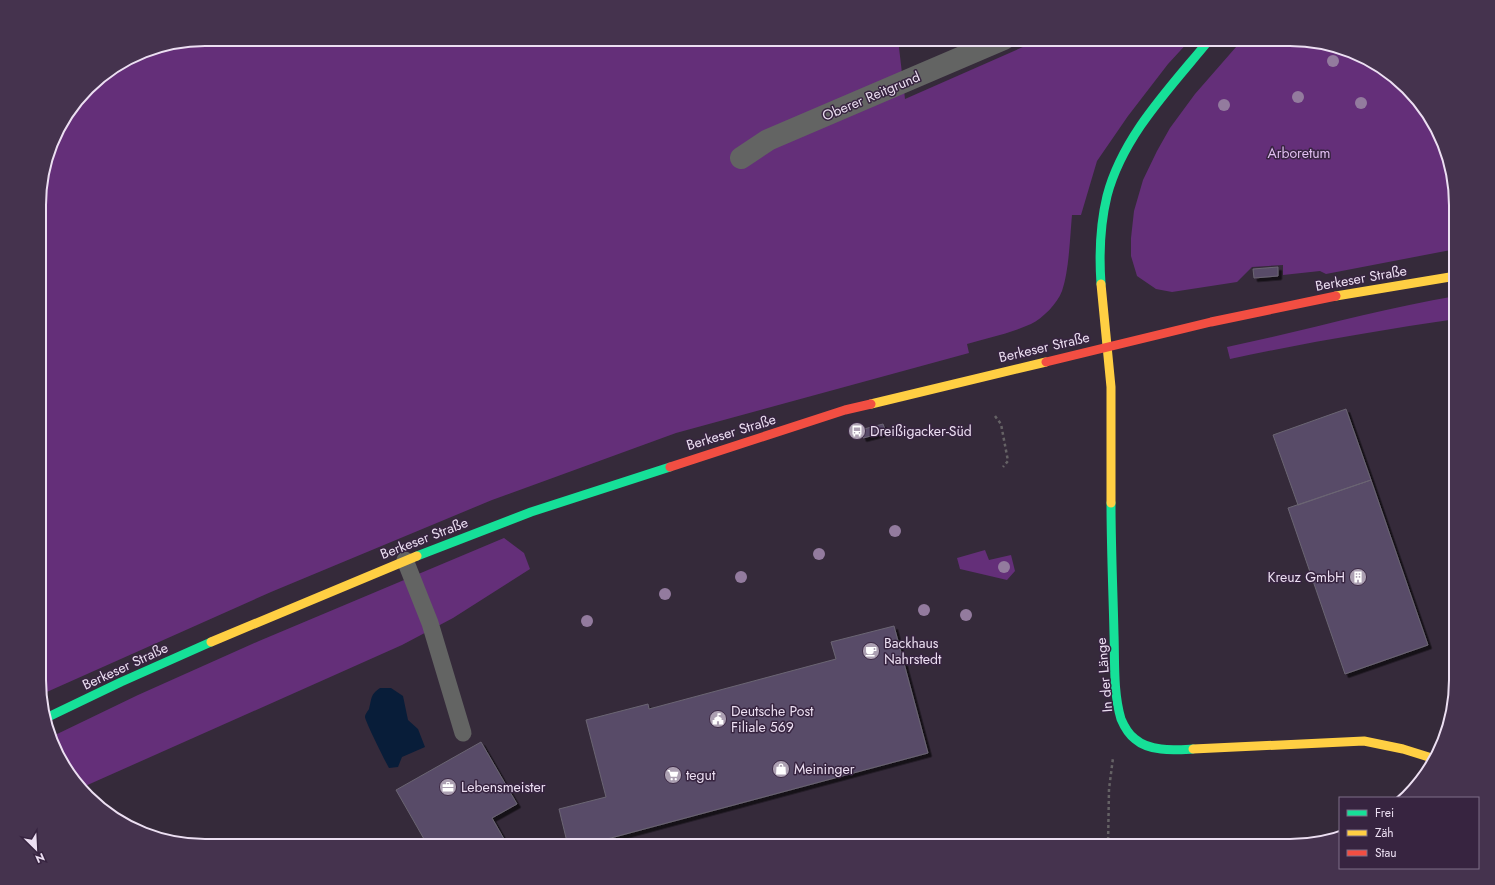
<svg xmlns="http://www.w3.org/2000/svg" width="1495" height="885" font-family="Jost,sans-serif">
<defs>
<filter id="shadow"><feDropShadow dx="3.5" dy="3.5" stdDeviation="0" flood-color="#0009"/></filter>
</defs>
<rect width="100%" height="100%" fill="#352a3a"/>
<path fill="#642f79" d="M205,39H898L905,99L1041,39H1191L1168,64L1128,116L1097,161L1081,215H1072C1070,237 1069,271 1062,291C1057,304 1043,318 1031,324C1011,333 988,338 967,344L969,353L676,433L492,500L271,592L40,695V183L56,131L95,80L141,52Z
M1243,39H1291L1333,45L1373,61L1428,113L1447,152L1456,194V249L1326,274L1320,271L1283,275V265L1252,267L1237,282L1172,292L1156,289L1137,276L1131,256V238L1134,211L1143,180L1157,151L1170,128L1195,94Z
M1456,296V319C1380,330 1305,343 1230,359L1227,347C1304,331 1379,309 1456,296Z
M504,538L524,553L530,569L453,618L402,645L83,787L67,772L53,736L138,695L259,641Z
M985,550L989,560L1011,555L1015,571L1007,580L960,569L957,558Z"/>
<path fill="#081d39" d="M380,688H391L403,696L408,720L418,729L425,747L402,757L398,767L389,768C386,763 365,721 365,717C365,714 368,711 369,709C372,698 370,695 380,688Z"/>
<path fill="#584c68" stroke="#6b6573" filter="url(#shadow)" d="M1278,267V276L1254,278L1253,269Z
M1346,409L1371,480L1298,505L1273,435Z
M883,424L886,432L863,438L860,430Z
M1371,480L1428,645L1345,674L1288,508Z
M894,626L928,753L581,846H568L559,809L606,797L586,720L648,704L649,709L836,659L831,642Z
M481,742L517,804L492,818L508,846H462L459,839L447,846H428L396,790Z"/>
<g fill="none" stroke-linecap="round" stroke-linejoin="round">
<path stroke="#656265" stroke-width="2.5" stroke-dasharray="3 3" stroke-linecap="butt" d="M995,416L1001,424L1008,461L1003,467
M1108,846L1109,789L1113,758"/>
<path stroke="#636463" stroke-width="17" d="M405,560L430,623L463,733"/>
<path stroke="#636463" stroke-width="22" d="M741,158L768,140L1004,39"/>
<path stroke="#16e098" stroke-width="9" d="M1101,284C1099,255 1100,225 1107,196C1123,135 1171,87 1210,39
M1111,503C1111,547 1113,590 1114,634C1115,661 1113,692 1121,719C1124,726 1128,734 1135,739C1150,752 1174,750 1193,749
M417,556L531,512L670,467
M46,718L121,682L211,642"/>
<path stroke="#ffcf43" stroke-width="9" d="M1101,284L1111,387V503
M1336,296L1456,276
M871,404L1046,362
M211,642L417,556
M1193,749L1364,741L1403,749L1435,759"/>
<path stroke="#f24e42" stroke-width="9" d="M1046,362L1211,322L1336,296
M670,467L845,410L871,404"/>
</g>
<g fill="#937b9e">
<circle cx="1333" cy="61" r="6"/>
<circle cx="1298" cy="97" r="6"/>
<circle cx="1361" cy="103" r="6"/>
<circle cx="1224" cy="105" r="6"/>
<circle cx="895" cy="531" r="6"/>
<circle cx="819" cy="554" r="6"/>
<circle cx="1004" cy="567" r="6"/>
<circle cx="741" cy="577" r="6"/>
<circle cx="665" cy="594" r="6"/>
<circle cx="924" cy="610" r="6"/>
<circle cx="966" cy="615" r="6"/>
<circle cx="587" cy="621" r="6"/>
</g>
<defs>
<g id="bus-disc" transform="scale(0.9)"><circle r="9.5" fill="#aca0b2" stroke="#372440"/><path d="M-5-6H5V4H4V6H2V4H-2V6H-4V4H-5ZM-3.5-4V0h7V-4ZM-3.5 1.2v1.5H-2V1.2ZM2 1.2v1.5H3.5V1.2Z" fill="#fff"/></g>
<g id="building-disc" transform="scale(0.9)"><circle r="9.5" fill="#aca0b2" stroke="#372440"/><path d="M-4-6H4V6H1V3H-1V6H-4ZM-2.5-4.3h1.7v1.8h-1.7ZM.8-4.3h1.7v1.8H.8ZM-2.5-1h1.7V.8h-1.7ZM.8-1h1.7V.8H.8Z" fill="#fff"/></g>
<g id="cafe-disc" transform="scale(0.9)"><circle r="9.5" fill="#aca0b2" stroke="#372440"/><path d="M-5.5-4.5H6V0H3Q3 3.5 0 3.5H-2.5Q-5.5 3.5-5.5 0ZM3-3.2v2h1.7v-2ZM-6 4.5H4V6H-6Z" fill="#fff"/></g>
<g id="civic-disc" transform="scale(0.9)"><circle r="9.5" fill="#aca0b2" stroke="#372440"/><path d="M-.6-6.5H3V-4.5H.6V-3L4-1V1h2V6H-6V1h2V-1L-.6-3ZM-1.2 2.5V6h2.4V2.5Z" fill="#fff"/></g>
<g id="shop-disc" transform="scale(0.9)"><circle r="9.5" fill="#aca0b2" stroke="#372440"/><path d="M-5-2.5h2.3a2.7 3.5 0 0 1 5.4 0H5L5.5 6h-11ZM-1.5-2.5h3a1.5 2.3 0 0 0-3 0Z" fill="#fff"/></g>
<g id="supermarket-disc" transform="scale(0.9)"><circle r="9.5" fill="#aca0b2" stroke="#372440"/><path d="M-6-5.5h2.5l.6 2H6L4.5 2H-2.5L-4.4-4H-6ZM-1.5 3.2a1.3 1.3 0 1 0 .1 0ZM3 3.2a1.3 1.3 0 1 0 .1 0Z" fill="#fff"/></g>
<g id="office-disc" transform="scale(0.9)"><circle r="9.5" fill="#aca0b2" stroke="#372440"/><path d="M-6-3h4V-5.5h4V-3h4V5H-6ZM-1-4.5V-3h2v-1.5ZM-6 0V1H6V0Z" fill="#fff"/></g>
</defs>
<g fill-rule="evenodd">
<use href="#bus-disc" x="857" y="431"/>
<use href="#building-disc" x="1358" y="577"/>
<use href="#cafe-disc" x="871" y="651"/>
<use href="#civic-disc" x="718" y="719"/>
<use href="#shop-disc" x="781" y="769"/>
<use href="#supermarket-disc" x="673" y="775"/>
<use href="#office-disc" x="448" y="787"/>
</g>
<g text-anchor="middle" stroke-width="3" stroke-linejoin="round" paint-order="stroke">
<g font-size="14" fill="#ecdff2" stroke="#372440">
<text transform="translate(871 96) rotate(-23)" y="5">Oberer Reitgrund</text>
<text transform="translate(1361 278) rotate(-10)" y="5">Berkeser Straße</text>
<text transform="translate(1044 347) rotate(-13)" y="5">Berkeser Straße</text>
<text transform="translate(731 432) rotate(-17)" y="5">Berkeser Straße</text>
<text transform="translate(424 538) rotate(-21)" y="5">Berkeser Straße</text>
<text transform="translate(125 666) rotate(-25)" y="5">Berkeser Straße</text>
<text transform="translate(1104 675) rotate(-95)" y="5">In der Länge</text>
</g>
<g font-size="14" fill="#e0bef0" stroke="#372440">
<text x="1299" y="158">Arboretum</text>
</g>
<g font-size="14" fill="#ecdff2" stroke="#372440" text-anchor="start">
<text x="870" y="436">Dreißigacker-Süd</text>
<text x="1345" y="582" text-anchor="end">Kreuz GmbH</text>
<text x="884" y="648">Backhaus<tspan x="884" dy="16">Nahrstedt</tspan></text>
<text x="731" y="716">Deutsche Post<tspan x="731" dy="16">Filiale 569</tspan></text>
<text x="794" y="774">Meininger</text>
<text x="686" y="780">tegut</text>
<text x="461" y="792">Lebensmeister</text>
</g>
</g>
<path d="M0 0H1495V885H0ZM205 46H1290A159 159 0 0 1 1449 205V680A159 159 0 0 1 1290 839H205A159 159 0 0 1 46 680V205A159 159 0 0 1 205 46Z" fill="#45334e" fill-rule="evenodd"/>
<path fill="none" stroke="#ecdff2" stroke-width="2" d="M205 46H1290A159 159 0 0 1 1449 205V680A159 159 0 0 1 1290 839H205A159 159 0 0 1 46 680V205A159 159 0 0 1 205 46Z"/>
<rect x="1339" y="797" width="140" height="72" fill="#372440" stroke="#7f6f87"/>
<rect x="1347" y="810" width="20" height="6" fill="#16e098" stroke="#7f6f87"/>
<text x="1375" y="817" font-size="12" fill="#ecdff2">Frei</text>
<rect x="1347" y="830" width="20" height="6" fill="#ffcf43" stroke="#7f6f87"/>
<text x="1375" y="837" font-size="12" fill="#ecdff2">Zäh</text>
<rect x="1347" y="850" width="20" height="6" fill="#f24e42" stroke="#7f6f87"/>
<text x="1375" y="857" font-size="12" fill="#ecdff2">Stau</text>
<g transform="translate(36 849) rotate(156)" stroke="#372440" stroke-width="3" paint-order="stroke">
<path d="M0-3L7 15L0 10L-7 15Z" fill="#ecdff2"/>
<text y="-6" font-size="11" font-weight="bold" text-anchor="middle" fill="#ecdff2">N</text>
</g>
</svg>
